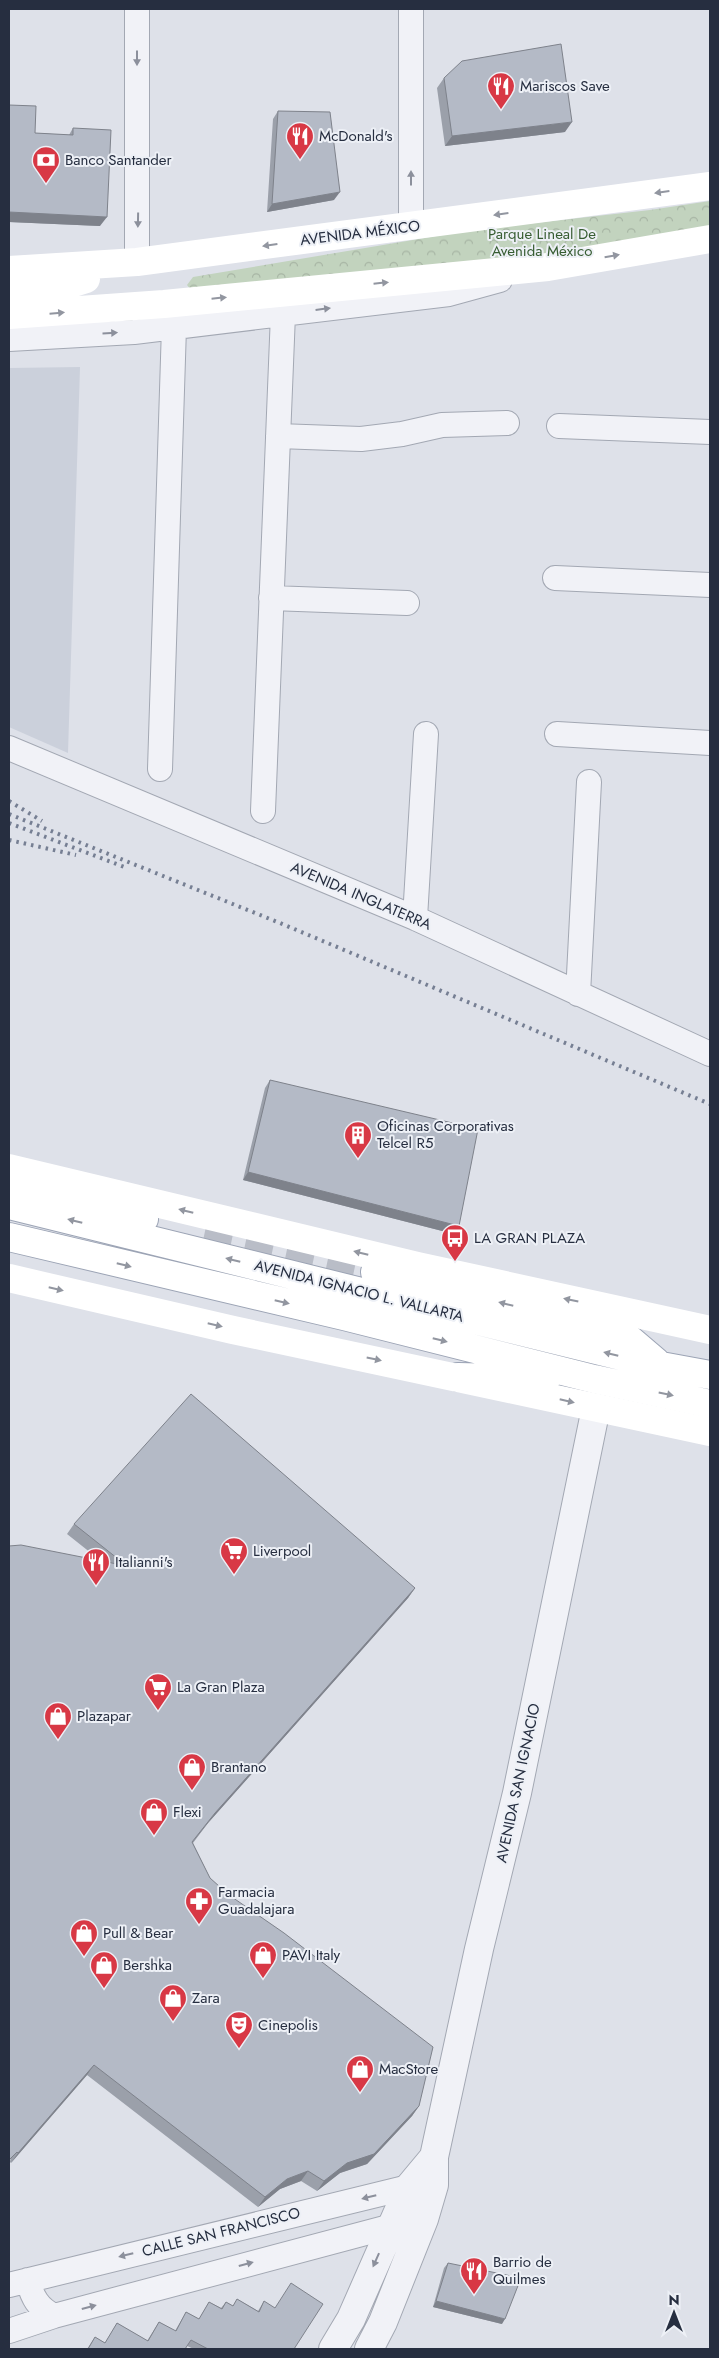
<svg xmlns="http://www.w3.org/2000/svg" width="719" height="2358" font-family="Jost,sans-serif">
<defs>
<pattern id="park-crowns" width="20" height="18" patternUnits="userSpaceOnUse" patternTransform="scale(1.25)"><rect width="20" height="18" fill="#c2d3be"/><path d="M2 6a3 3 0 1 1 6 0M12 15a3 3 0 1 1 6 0" fill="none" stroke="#a7b5a4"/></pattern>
</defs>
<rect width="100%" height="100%" fill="#dee1e9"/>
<path fill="#cbd0db" d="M80,367L68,753L9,727V368Z"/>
<path fill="url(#park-crowns)" d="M710,201V235L195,295L187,285L193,277L472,230L650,210Z"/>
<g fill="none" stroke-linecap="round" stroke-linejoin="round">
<path stroke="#b9bdc7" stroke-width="28" stroke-dasharray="28 14" stroke-linecap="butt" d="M204,1236L375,1272"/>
<g stroke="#a3a8b3" stroke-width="26">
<path id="minor" d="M137,9V262
M411,9V226
M9,339L134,332L449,294L500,280
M559,426L710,432
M278,436L361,439L402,434L442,425L507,423
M555,578L710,585
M271,598L407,603
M557,734L710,743
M9,748L415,918L710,1054
M160,769L174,327
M263,811L283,314
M415,918L426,734
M578,994L589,782
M28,2280C32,2297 38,2308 54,2316
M9,2285L409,2187L424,2186
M9,2331L54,2316L407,2222"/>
</g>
<g stroke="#a3a8b3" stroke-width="30">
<path id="tertiary" d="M333,2349L351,2319L409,2187L434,2157
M369,2349L383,2322L424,2219L434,2185V2157L479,1949L517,1793L596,1408"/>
</g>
<g stroke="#9ca4b5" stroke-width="30">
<path id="primary" d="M9,1182L144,1219
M9,1205L661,1366L710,1375
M9,1237L344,1316L594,1379L710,1404
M375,1272L622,1333L656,1362
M458,1377L546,1379"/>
</g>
<use href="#minor" stroke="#f1f2f7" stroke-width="24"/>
<use href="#tertiary" stroke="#f1f2f7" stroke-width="28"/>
<path stroke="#fff" stroke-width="28" d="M9,270L137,262L710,186
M9,293L73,283L86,279
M9,315L164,304L548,267L710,239
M9,1168L418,1266L710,1330
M9,1278L233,1330L710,1432"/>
<use href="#primary" stroke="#fff" stroke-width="28"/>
<path stroke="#767f93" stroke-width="4" stroke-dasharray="2.5 5" stroke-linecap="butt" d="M9,801L42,821
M9,814L280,923L710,1104
M9,823L127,868
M9,840L76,855"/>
</g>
<path fill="#9ba0aa" d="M444,78L565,132L445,146L437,88Z
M9,105L35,133L69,135L73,128L100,226L9,222Z
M278,111L334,200L267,212L273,119Z
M270,1080L459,1226L454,1234L243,1180L265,1088Z
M74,1524L415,1588L408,1598L208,1823L193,1843L210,1878L419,2106L412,2116L367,2164L340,2173L317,2191L301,2181L280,2189L258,2207L87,2075L11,2163L10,2162L101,1561L67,1534Z
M448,2263L502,2324L433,2307L444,2268Z
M237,2299L258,2311L264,2301L294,2349H194L187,2346L185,2349H87L95,2337L105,2343L117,2323L147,2341L159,2322L175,2331L186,2312L199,2319L209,2302L221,2308L226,2302L233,2306Z"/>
<path fill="#7e828b" d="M572,122L565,132L445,146L452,136Z
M340,192L334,200L267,212L272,204Z
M9,212L107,217L100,226L9,222Z
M248,1172L459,1226L454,1234L243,1180Z
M415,1588L408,1598L208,1823L185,1852L215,1813Z
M94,2065L87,2075L11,2163L18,2153Z
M419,2106L412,2116L367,2164L340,2173L317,2191L324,2181Z
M308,2171L301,2181L280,2189L258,2207L265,2197L287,2179Z
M436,2301L505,2319L502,2324L433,2307Z"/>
<path fill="#b4bac6" stroke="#7e828b" d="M561,44L572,122L452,136L444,78L462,61Z
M9,105L36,106L35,133L73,135V128L111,130L107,217L9,212Z
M278,111L330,112L340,192L272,204Z
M270,1080L478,1129L459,1226L248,1172Z
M191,1394L415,1588L215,1813L192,1842L210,1878L229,1895L284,1933L433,2047L419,2106L374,2154L347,2163L324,2181L308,2171L287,2179L265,2197L94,2065L18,2153L17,2152L9,2160V1546L21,1545L127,1566L74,1524Z
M448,2263L521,2278L505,2319L436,2301Z
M291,2283L323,2304L294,2349H208L191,2340L185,2349H88L95,2337L105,2343L117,2323L148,2341L159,2322L176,2331L186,2312L199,2319L209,2302L222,2309L226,2302L233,2306L237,2299L259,2312L264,2301L275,2308Z"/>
<defs><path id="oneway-solid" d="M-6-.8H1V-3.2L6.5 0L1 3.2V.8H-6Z" transform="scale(1.25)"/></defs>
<g fill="#8c909c">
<use href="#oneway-solid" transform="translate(137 58) rotate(90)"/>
<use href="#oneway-solid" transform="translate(411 178) rotate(-90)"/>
<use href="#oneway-solid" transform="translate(138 220) rotate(91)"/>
<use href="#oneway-solid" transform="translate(323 309) rotate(-7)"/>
<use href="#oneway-solid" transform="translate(110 333) rotate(-3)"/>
<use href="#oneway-solid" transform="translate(369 2197) rotate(166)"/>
<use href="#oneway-solid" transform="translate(126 2255) rotate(166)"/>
<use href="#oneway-solid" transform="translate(376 2260) rotate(114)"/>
<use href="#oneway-solid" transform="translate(246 2264) rotate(-15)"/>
<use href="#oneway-solid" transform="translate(89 2307) rotate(-15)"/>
</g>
<g fill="#9296a0">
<use href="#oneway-solid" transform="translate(662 192) rotate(172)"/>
<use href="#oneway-solid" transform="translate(501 214) rotate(172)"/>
<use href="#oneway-solid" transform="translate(270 245) rotate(172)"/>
<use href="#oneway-solid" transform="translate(612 256) rotate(-10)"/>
<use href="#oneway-solid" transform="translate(381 283) rotate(-6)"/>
<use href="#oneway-solid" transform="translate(219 298) rotate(-6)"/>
<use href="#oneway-solid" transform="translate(57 313) rotate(-5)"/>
<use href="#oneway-solid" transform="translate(186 1211) rotate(-166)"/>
<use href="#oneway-solid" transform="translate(75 1221) rotate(-166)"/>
<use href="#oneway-solid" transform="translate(361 1253) rotate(-166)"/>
<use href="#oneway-solid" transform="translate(233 1260) rotate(-166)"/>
<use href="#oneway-solid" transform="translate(124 1265) rotate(14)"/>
<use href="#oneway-solid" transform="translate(56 1289) rotate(13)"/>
<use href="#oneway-solid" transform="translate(571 1300) rotate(-168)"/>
<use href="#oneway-solid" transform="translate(282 1302) rotate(13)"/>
<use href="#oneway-solid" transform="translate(506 1304) rotate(-166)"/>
<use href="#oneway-solid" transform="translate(215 1325) rotate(13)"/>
<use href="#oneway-solid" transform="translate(440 1340) rotate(14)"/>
<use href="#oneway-solid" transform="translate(611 1354) rotate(-166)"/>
<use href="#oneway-solid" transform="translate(374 1359) rotate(12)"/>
<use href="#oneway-solid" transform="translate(666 1394) rotate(12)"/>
<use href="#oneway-solid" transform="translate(567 1401) rotate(13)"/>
</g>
<defs>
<g id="restaurant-pin" transform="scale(1.4375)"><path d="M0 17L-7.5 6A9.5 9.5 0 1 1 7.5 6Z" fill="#d83845" stroke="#edf0f6"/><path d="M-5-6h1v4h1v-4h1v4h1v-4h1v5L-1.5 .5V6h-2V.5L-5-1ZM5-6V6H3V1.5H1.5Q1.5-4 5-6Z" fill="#fff"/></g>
<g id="bank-pin" transform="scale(1.4375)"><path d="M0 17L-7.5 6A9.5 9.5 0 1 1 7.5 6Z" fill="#d83845" stroke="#edf0f6"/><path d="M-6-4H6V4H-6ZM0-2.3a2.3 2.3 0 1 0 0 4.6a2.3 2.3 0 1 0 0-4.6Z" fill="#fff"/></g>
<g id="building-pin" transform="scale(1.4375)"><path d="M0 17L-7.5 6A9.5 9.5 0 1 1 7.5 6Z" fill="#d83845" stroke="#edf0f6"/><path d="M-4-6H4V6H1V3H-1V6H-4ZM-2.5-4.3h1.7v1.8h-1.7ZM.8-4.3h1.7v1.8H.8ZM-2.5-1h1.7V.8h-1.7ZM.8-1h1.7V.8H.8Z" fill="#fff"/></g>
<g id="bus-pin" transform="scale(1.4375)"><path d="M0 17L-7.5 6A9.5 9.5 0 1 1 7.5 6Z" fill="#d83845" stroke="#edf0f6"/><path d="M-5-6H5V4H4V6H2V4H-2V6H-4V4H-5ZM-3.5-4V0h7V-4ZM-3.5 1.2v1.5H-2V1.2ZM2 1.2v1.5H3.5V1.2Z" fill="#fff"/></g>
<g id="supermarket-pin" transform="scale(1.4375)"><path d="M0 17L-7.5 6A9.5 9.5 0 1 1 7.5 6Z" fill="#d83845" stroke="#edf0f6"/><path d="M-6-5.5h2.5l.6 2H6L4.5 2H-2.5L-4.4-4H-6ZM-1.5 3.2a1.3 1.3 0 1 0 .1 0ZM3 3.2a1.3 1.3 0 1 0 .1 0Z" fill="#fff"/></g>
<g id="shop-pin" transform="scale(1.4375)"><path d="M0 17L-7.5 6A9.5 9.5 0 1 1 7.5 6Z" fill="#d83845" stroke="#edf0f6"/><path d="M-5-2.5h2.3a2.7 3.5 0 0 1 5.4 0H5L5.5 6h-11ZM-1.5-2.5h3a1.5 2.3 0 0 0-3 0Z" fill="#fff"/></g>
<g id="pharmacy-pin" transform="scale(1.4375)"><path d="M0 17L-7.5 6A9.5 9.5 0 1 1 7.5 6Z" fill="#d83845" stroke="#edf0f6"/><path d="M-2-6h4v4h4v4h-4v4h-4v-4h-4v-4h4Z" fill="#fff"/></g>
<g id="theatre-pin" transform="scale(1.4375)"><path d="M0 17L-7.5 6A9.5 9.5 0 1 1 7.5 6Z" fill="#d83845" stroke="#edf0f6"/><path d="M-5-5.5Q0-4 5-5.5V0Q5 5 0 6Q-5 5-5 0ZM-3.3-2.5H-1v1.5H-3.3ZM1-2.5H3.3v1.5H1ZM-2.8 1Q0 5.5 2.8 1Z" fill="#fff"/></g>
</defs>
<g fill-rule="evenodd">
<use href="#restaurant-pin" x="501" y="86"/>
<use href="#restaurant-pin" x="300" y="136"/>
<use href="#bank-pin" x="46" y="160"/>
<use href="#building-pin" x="358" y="1135"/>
<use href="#bus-pin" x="455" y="1238"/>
<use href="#supermarket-pin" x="234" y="1551"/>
<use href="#restaurant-pin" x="96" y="1562"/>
<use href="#supermarket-pin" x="158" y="1687"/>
<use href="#shop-pin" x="58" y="1716"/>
<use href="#shop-pin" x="192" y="1767"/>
<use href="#shop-pin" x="154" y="1812"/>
<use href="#pharmacy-pin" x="199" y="1901"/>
<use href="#shop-pin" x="84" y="1933"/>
<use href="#shop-pin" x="263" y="1955"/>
<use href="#shop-pin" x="104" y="1965"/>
<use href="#shop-pin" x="173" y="1998"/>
<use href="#theatre-pin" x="239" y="2025"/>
<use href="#shop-pin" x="360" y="2069"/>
<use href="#restaurant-pin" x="474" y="2271"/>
</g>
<g text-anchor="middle" stroke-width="4" stroke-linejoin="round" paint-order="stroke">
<g font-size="15" fill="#262e40" stroke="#edf0f6" text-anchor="start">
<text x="520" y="91">Mariscos Save</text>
<text x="319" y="141">McDonald's</text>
<text x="65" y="165">Banco Santander</text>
<text x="377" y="1131">Oficinas Corporativas<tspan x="377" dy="17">Telcel R5</tspan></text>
<text x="474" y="1243">LA GRAN PLAZA</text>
<text x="253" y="1556">Liverpool</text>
<text x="115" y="1567">Italianni's</text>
<text x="177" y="1692">La Gran Plaza</text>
<text x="77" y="1721">Plazapar</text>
<text x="211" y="1772">Brantano</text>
<text x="173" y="1817">Flexi</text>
<text x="218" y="1897">Farmacia<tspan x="218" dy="17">Guadalajara</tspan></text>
<text x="103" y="1938">Pull &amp; Bear</text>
<text x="282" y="1960">PAVI Italy</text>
<text x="123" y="1970">Bershka</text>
<text x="192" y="2003">Zara</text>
<text x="258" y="2030">Cinepolis</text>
<text x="379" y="2074">MacStore</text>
<text x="493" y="2267">Barrio de<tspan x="493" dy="17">Quilmes</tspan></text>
</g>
<g font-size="15" fill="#262e40" stroke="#edf0f6">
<text transform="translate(360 233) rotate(-7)" y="5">AVENIDA MÉXICO</text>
<text transform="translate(361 896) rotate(23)" y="5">AVENIDA INGLATERRA</text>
<text transform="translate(359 1291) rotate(14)" y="5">AVENIDA IGNACIO L. VALLARTA</text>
<text transform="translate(518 1783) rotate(-78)" y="5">AVENIDA SAN IGNACIO</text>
<text transform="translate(221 2232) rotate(-14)" y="5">CALLE SAN FRANCISCO</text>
</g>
<g font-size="15" fill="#375d32" stroke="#edf0f6">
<text x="542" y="239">Parque Lineal De<tspan x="542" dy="17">Avenida México</tspan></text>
</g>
</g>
<rect width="719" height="2358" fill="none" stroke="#262e40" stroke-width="20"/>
<g transform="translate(674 2313)" stroke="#edf0f6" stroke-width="4" paint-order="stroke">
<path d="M0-4L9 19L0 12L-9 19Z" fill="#262e40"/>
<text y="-8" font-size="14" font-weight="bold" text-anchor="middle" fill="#262e40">N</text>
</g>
</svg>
